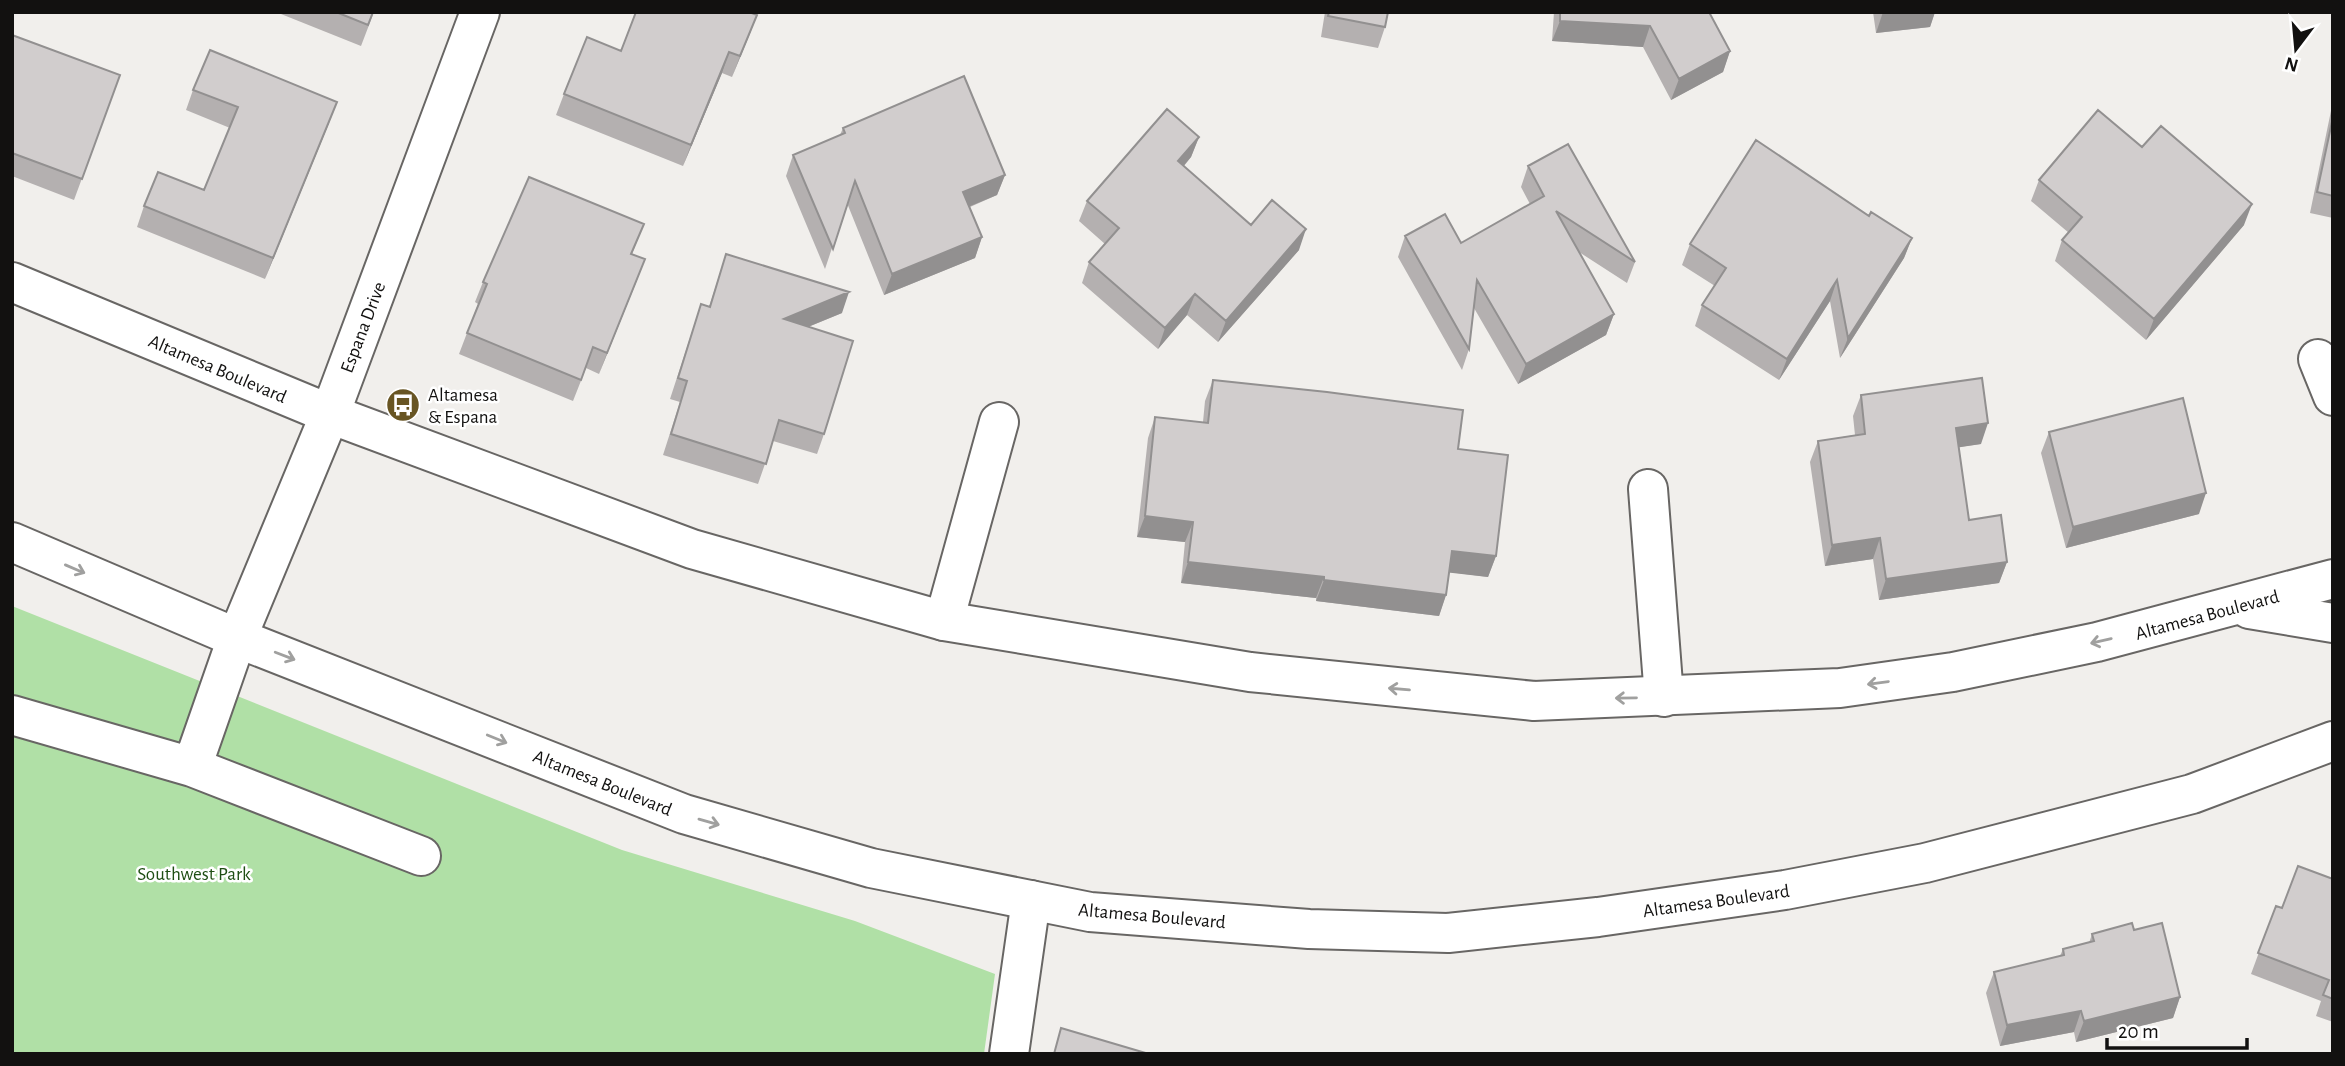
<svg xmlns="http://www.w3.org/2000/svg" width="2345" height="1066" font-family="'Alegreya Sans',sans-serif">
<rect width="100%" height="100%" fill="#f1efec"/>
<path fill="#b0e0a6" d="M12,606L622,850L855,921L995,974L984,1054H12Z"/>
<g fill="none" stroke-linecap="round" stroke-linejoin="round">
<g stroke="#686664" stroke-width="42">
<path id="minor" d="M2318,359L2333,396
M1648,489L1664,697
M944,621L999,422
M12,715L192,767L237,638L330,414L480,12
M192,767L421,856
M1009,1054L1031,900"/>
</g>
<g stroke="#686664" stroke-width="42">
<path id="major" d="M12,282L330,414L692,549L944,621L1250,672L1534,701L1840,688L1953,672L2097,642L2333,579
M12,542L237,638L684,814L871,868L1090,912L1309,929L1448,933L1598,917L1785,890L1925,863L2192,794L2333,741
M2249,609L2333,623"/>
</g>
<use href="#minor" stroke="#fff" stroke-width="38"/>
<use href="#major" stroke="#fff" stroke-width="38"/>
</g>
<path fill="#b4b0b0" d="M276,12H374L361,46Z
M1325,12H1388L1385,27L1378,48L1321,37Z
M1554,12H1709L1730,51L1723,72L1671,100L1643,47L1552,41Z
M1873,12H1935L1930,27L1876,33Z
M757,15L732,77L722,73L683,166L556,115L564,94L621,51Z
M12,35L120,75L74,200L12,176Z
M193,90L329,123L265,279L137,227L144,206L204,190L230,128L186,110Z
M2333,101V218L2310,213Z
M843,128L1005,175L997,195L970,207L982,237L975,258L884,295L847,203L825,269L786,176L793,155L840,135Z
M1199,137L1191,157L1184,166L1251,225L1299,250L1218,342L1187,315L1158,349L1082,283L1089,262L1105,244L1079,221L1087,201Z
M2142,147L2244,225L2146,340L2055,261L2062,240L2069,233L2031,201L2039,180Z
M1528,166L1635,262L1627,283L1579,252L1614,314L1606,335L1518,384L1474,308L1469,349L1462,370L1398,257L1405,236L1461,243L1530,204L1521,187Z
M1869,216L1912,238L1904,258L1840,358L1830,301L1779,380L1695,326L1702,305L1715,286L1682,265L1690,244Z
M644,224L632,254L637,280L599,374L586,368L573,401L459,354L478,304L475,302L483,282Z
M726,254L842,313L808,327L824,434L817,454L773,441L758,484L663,455L680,402L670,399L701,304L709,307Z
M1213,380L1458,449L1496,556L1488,577L1449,572L1446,595L1439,616L1316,601V598L1181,583L1185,542L1137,537L1148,438L1155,417L1203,422L1205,401Z
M1861,395L1981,444L1959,447L1969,520L2007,562L1999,583L1879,600L1873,559L1825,566L1810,462L1818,441L1855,435L1853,416Z
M2049,432L2199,514L2066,548L2041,453Z
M2333,879V1022L2316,1016L2321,1001L2251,974L2276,906L2282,908Z
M2134,930L2180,997L2173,1018L2076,1042L2074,1032L2000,1046L1986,993L1994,972L2060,956L2063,949L2089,943L2092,934Z"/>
<path fill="#929090" d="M1883,12H1935L1930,27L1876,33Z
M757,15L749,36L732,77L740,56Z
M1560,21L1650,26L1643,47L1552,41Z
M1730,51L1723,72L1671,100L1679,79Z
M729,52L722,73L683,166L691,145Z
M337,102L329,123L265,279L273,258Z
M1199,137L1191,157L1170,182L1178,161Z
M1005,175L997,195L956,212L963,192Z
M2252,204L2244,225L2146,340L2154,319Z
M1306,229L1299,250L1218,342L1226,321Z
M982,237L975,258L884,295L892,274Z
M1912,238L1904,258L1840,358L1848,338Z
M645,259L637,280L599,374L607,353Z
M1837,280L1830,301L1779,380L1787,359Z
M849,292L842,313L776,340L784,319Z
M1195,294L1187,315L1158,349L1165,328Z
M1614,314L1606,335L1518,384L1526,364Z
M1988,423L1981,444L1948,449L1956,428Z
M2206,493L2199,514L2066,548L2073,527Z
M1145,516L1193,522L1185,542L1137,537Z
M1880,538L1873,559L1825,566L1832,545Z
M1452,551L1496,556L1488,577L1444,572Z
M1188,562L1324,577L1316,598L1181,583Z
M2007,562L1999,583L1879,600L1886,579Z
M1324,580L1446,595L1439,616L1316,601Z
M2180,997L2173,1018L2076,1042L2084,1021Z
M2081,1011L2074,1032L2000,1046L2007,1025Z"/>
<path fill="#d1cdcd" stroke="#929090" stroke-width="2" d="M336,12H373L368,25Z
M636,12H749L757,15L740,56L729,52L691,145L564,94L587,37L621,51Z
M1329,12H1388L1385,27L1328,16Z
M1560,12H1709L1730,51L1679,79L1650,26L1560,21Z
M12,35L120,75L82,179L12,153Z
M210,50L337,102L273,258L144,206L158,172L204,190L238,107L193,90Z
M964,76L1005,175L963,192L982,237L892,274L855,181L833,249L793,155L845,133L843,128Z
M1167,109L1199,137L1178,161L1251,225L1272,200L1306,229L1226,321L1195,294L1165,328L1089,262L1119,228L1087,201Z
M2098,110L2142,147L2161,126L2252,204L2154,319L2062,240L2082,217L2039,180Z
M2333,117V196L2317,192Z
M1756,140L1869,216L1871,212L1912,238L1848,338L1837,280L1787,359L1702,305L1726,268L1690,244Z
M1568,144L1635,262L1556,211L1614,314L1526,364L1477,280L1469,349L1405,236L1445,214L1461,243L1544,196L1528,166Z
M529,177L644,224L631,254L645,259L607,353L593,347L581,380L467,333L487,284L483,282Z
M726,254L849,292L784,319L853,341L824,434L779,420L766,464L671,434L687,381L678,378L701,304L710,307Z
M1982,378L1988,423L1956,428L1969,520L2001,515L2007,562L1886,579L1880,538L1832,545L1818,441L1865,434L1861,395Z
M1213,380L1327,392L1463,410L1458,449L1508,455L1496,556L1452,551L1446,595L1324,580V577L1188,562L1193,522L1145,516L1155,417L1208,423Z
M2183,398L2206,493L2073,527L2049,432Z
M2298,866L2333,879V999L2323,995L2329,980L2258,953L2276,906L2282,908Z
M2132,923L2134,930L2162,923L2180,997L2084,1021L2081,1011L2007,1025L1994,972L2064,955L2063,949L2094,941L2092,934Z
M1061,1028L1149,1054H1054Z"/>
<defs><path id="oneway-shaft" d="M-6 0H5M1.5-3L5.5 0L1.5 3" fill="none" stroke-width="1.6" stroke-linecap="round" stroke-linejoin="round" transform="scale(1.75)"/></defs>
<g stroke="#a0a09f">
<use href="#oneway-shaft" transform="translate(75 569) rotate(23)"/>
<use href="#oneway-shaft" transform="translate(2101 641) rotate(167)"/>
<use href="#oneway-shaft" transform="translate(285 656) rotate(21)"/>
<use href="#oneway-shaft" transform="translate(1878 683) rotate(172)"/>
<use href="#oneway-shaft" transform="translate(1399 689) rotate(-175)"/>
<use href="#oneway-shaft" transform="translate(1626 698) rotate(179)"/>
<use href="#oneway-shaft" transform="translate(497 739) rotate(22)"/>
<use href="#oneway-shaft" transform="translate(709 822) rotate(16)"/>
</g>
<defs>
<g id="bus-disc" transform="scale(1.75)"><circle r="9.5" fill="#685523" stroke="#fff"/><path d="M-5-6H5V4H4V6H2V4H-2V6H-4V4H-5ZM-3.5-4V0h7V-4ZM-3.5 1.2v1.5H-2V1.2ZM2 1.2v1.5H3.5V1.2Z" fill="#fff"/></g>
</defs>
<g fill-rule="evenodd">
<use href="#bus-disc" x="403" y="405"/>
</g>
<g text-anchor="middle" stroke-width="5" stroke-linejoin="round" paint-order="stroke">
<g font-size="19" fill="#121110" stroke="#fff">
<text transform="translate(362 327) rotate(-69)" y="7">Espana Drive</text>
<text transform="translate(218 368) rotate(23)" y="7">Altamesa Boulevard</text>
<text transform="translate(2207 614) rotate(-15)" y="7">Altamesa Boulevard</text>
<text transform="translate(603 782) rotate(22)" y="7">Altamesa Boulevard</text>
<text transform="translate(1716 900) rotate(-8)" y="7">Altamesa Boulevard</text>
<text transform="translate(1152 915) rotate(5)" y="7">Altamesa Boulevard</text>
</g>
<g font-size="19" fill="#121110" stroke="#fff" text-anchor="start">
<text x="428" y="401">Altamesa<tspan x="428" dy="22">&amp; Espana</tspan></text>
</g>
<g font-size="19" fill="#1f4e14" stroke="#fff">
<text x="194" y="880">Southwest Park</text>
</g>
</g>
<rect width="2345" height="1066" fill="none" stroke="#121110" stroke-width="28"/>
<g transform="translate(2296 49) rotate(196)" stroke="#ffffff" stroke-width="5" paint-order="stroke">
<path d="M0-5L12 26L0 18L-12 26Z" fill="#121110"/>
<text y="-10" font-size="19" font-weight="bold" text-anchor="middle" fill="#121110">N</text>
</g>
<path d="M2107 1038v10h140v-10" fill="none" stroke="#121110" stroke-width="3.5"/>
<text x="2118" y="1038" font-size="21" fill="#121110" stroke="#ffffff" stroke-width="5" paint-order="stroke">20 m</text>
</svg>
